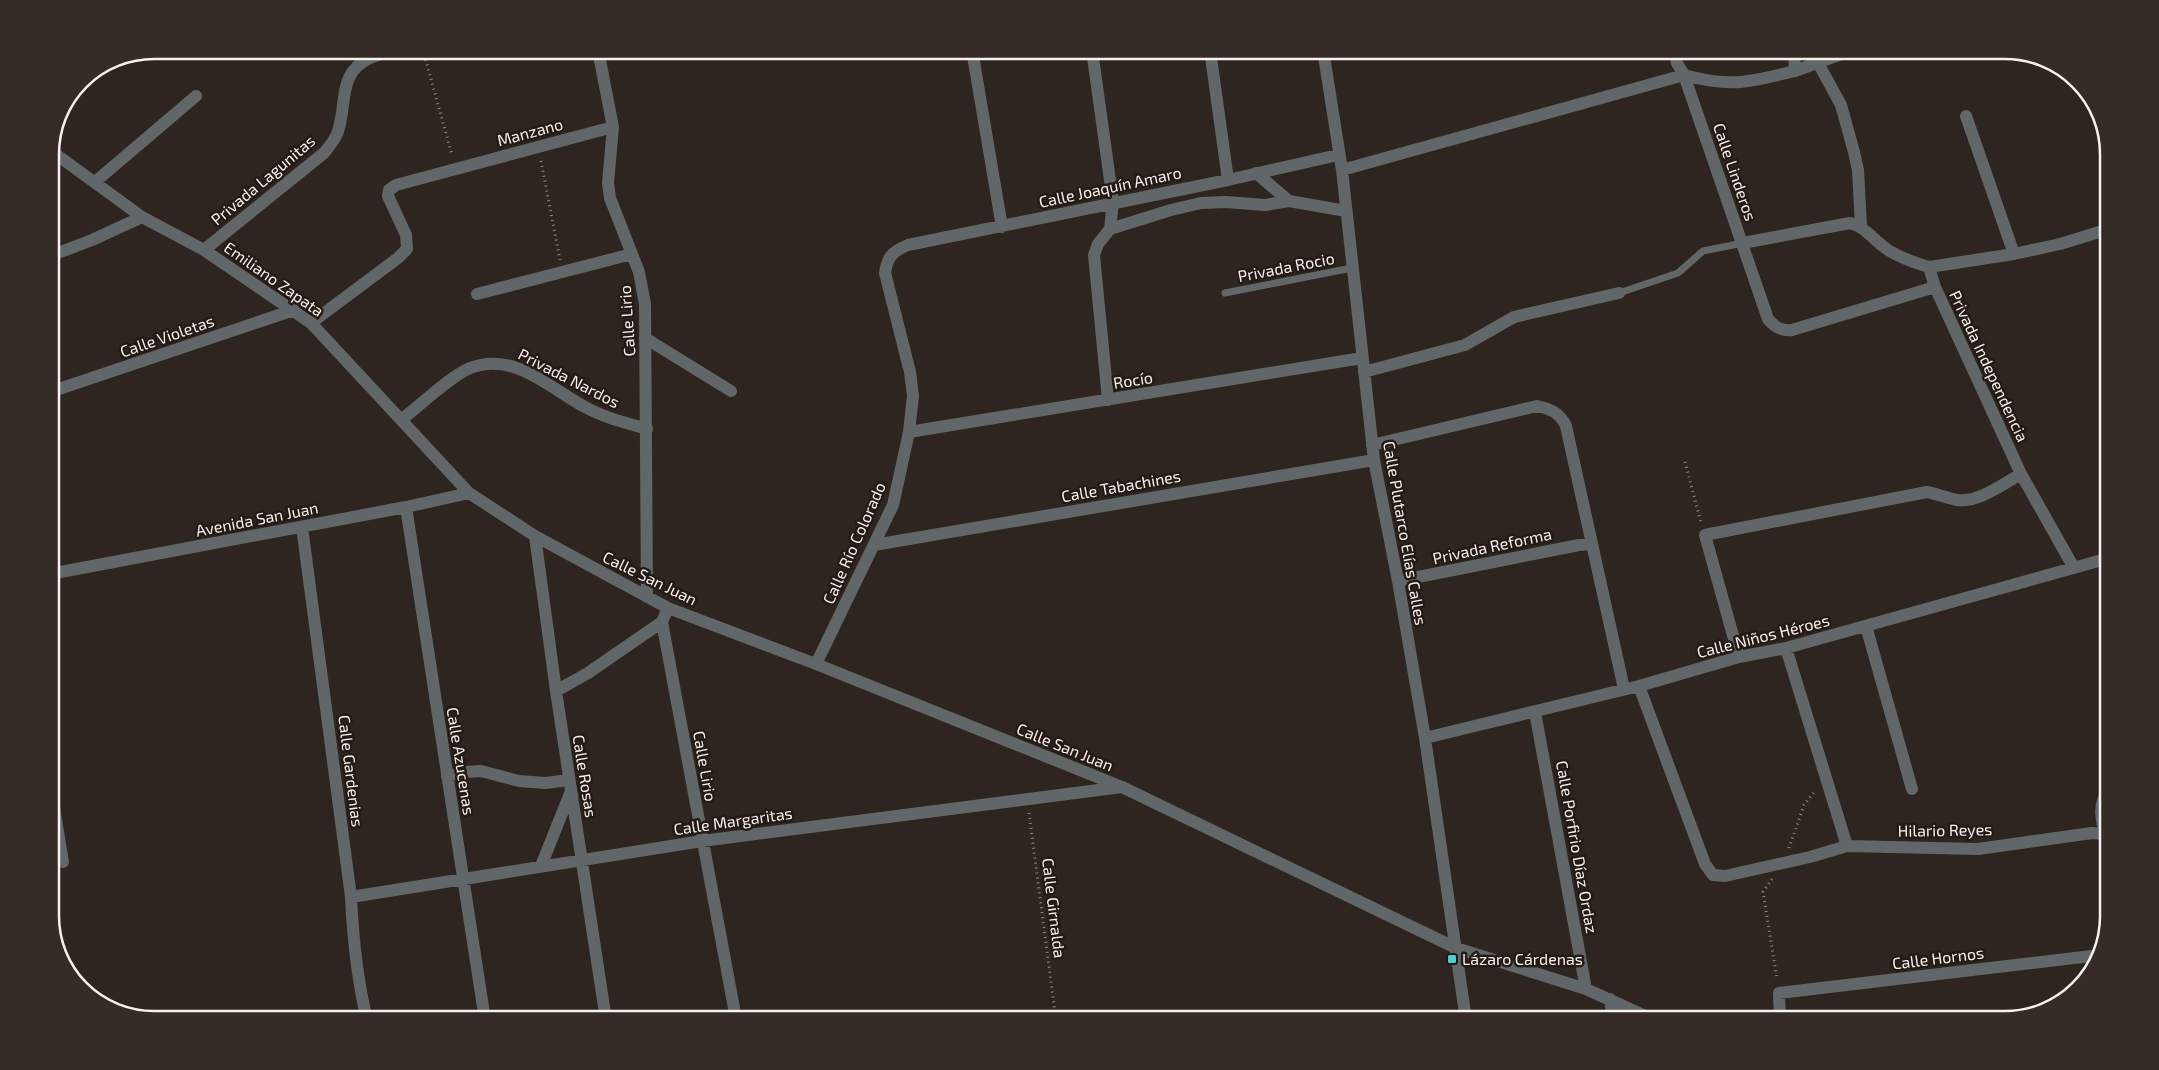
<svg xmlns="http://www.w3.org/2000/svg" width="2159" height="1070" font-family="'Exo 2',sans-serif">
<rect width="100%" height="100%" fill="#2f2520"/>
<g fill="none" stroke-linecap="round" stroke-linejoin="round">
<path stroke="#908783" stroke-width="3" stroke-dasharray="1 4" stroke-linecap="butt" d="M423,50L452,155
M541,161L560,260
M1685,462L1701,523
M1029,813L1056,1020
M1789,848L1804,805L1815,791
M1772,879L1763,892L1777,979"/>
<path stroke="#616768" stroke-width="7" d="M1225,293L1352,268
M1619,293L1678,273L1703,251L1743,243
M50,371L59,389"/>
<path stroke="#616768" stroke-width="12" d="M598,50L613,127L608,183L610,198L639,272L645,304L647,597
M972,50L1002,227
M1092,50L1113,202L1110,229L1098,244L1094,255L1108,400
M1210,50L1228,180
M1323,50L1342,170L1374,460L1398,581L1425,738L1466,1020
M1674,50L1677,63L1684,75L1768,319C1775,328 1782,331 1792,330L1935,287
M1817,61L1841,105L1854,152L1858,170L1861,226
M1795,71L1852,50
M1966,116L2014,254
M50,150L142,217L204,250L311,323L469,493L535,536L668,608L816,664L1122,787L1456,948L1586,989L1654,1020
M1342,170L1684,75C1732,88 1749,82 1795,71L1794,50
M1256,173L1289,201L1346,211
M95,182L196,96
M1110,229L1171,210L1201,203L1226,202L1265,205L1289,201
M1743,243L1850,223C1866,227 1874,241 1888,250C1901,258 1915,263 1929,267L1935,287L2021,474L2074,568
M204,250L324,153C329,147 334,141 337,134C348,107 336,73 370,58C380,53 393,52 404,50
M50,256L92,240L142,217
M1929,267L2014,254L2060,244L2109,229
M477,294L632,254
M311,323L398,258L407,249L406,235L388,196L389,190L396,185L613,127
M645,338L731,391
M1364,372L1465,345L1514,317L1619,293
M50,392L294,310
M402,419C421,405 449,377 470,368C514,351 549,388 585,407C605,418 626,423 647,429
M909,432L1362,358
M1372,445L1537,406C1551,409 1560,413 1566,426L1624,689
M406,507L485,1020
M302,527L351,897C353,939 357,979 367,1020
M535,536L556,691L606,1020
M874,545L1374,460
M50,574L406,507L469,493
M1398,581L1579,545L1592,544
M668,608L662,622L734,1008V1020
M1866,626L1912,789
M1786,648L1847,846
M1739,657L1705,535L1927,492C1937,494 1947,498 1957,500C1978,503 2003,484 2021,474
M816,664L893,505L909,432L913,396L910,372L885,273C887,257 893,251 908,245L1228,180L1338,155
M1639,686L1705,864L1713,875L1725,876L1810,857L1847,846L1978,849L2092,833L2104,834
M556,691L588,673L662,622
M1535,712L1586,989
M1425,738L1639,686L1739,657L1786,648L2109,558
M447,776L466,772L481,771L519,781L545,783L569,780
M50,783L63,862
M2109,790C2093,807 2106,833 2109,852
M541,866L571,791
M351,897L702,841L1122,787
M1610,999L1613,1020
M1780,1020L1779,993L2100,955"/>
</g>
<rect fill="#52cbd8" stroke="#251b16" stroke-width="2" x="1447" y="954" width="10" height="10" rx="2.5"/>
<g text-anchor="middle" stroke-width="5" stroke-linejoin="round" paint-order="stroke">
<g font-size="16" fill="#f7f0ed" stroke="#251b16">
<text transform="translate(530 132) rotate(-15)" y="6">Manzano</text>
<text transform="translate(1735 172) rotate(71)" y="6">Calle Linderos</text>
<text transform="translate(263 180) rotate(-40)" y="6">Privada Lagunitas</text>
<text transform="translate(1110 187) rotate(-12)" y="6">Calle Joaquín Amaro</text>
<text transform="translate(1286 267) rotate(-11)" y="6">Privada Rocio</text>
<text transform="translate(274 279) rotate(35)" y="6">Emiliano Zapata</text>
<text transform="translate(627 321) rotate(-94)" y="6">Calle Lirio</text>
<text transform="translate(167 336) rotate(-19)" y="6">Calle Violetas</text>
<text transform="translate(1989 366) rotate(65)" y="6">Privada Independencia</text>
<text transform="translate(569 378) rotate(27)" y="6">Privada Nardos</text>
<text transform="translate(1133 380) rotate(-9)" y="6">Rocío</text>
<text transform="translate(1121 486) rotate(-10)" y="6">Calle Tabachines</text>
<text transform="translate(257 519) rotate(-11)" y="6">Avenida San Juan</text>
<text transform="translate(1405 533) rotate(80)" y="6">Calle Plutarco Elías Calles</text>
<text transform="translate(854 543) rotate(-66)" y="6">Calle Río Colorado</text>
<text transform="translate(1492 546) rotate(-12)" y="6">Privada Reforma</text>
<text transform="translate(650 578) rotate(26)" y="6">Calle San Juan</text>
<text transform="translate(1763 636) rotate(-14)" y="6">Calle Niños Héroes</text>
<text transform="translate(1065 747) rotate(22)" y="6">Calle San Juan</text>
<text transform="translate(461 761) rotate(81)" y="6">Calle Azucenas</text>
<text transform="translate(705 766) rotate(80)" y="6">Calle Lirio</text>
<text transform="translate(351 771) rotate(83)" y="6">Calle Gardenias</text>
<text transform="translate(585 776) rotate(81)" y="6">Calle Rosas</text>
<text transform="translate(733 821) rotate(-8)" y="6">Calle Margaritas</text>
<text transform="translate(1945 830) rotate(-1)" y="6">Hilario Reyes</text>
<text transform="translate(1577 847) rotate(80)" y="6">Calle Porfirio Díaz Ordaz</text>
<text transform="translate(1054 908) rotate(83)" y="6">Calle Girnalda</text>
<text transform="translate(1938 958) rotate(-7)" y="6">Calle Hornos</text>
</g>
<g font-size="16" fill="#f7f0ed" stroke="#251b16" text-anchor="start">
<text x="1462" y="965">Lázaro Cárdenas</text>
</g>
</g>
<path d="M0 0H2159V1070H0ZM154 59H2005A95 95 0 0 1 2100 154V916A95 95 0 0 1 2005 1011H154A95 95 0 0 1 59 916V154A95 95 0 0 1 154 59Z" fill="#362c27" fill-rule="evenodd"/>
<path fill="none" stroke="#f7f0ed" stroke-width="2.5" d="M154 59H2005A95 95 0 0 1 2100 154V916A95 95 0 0 1 2005 1011H154A95 95 0 0 1 59 916V154A95 95 0 0 1 154 59Z"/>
</svg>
